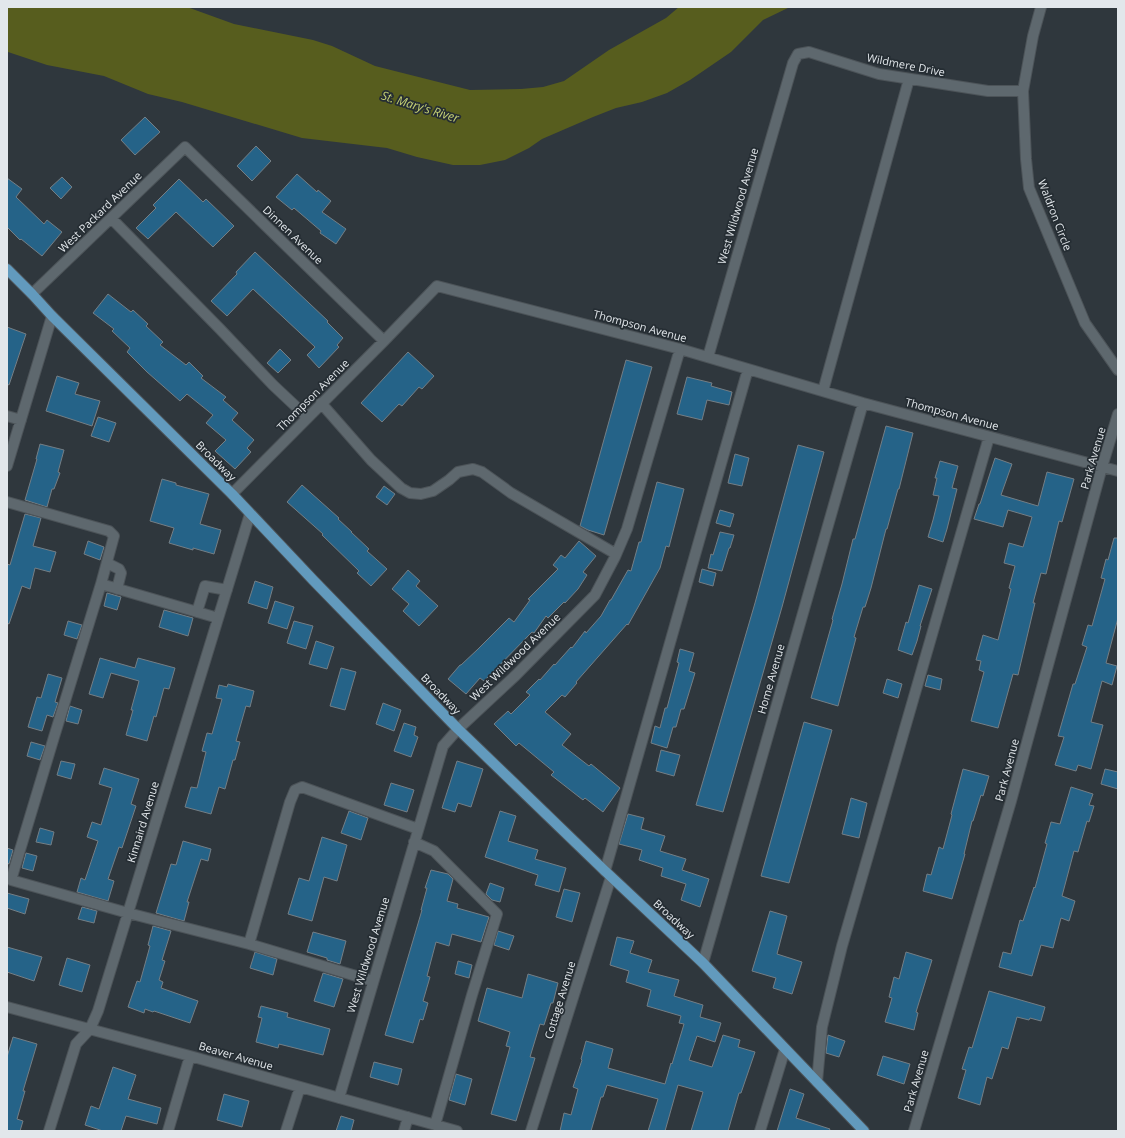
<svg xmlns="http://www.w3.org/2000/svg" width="1125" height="1138" font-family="'Open Sans',sans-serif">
<rect width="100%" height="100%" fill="#2f373d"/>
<path fill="#575d1e" d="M7,7H187L234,24L313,40L332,46L375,66L470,90L521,89L543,87L564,81L609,50L666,18L679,7H790L763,20L731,52L690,80L667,93L642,102L616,108L593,117L542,139L529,148L505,160L480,165H453L417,157L387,148L302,138L182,102L148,94L104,76L47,65L8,52L7,51Z"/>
<path fill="#256388" stroke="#747e85" d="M145,117L160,132L135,155L121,140Z
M256,146L271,161L252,181L237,166Z
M297,174L317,192L318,190L331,201L322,212L346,229L336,244L320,233L321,231L294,208L292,210L276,197Z
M62,177L72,187L61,199L50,188Z
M7,178L22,189L16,197L44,224L47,220L62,232L42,256L21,239L20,240L7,227Z
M179,179L203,202L206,199L234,226L213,247L176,212L148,239L136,228L156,208L153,205Z
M255,252L309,303L328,321L327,322L343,338L337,345L339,347L319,368L307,355L315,347L253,289L227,316L211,301L237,274L236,272Z
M108,294L131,312L133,310L148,324L146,326L163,342L160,345L186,365L189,362L203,376L201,378L226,397L223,400L238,413L232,420L254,440L247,448L251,452L235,469L215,451L226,440L206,423L213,415L187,394L180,401L147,372L127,352L130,348L112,331L114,329L93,313Z
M7,327L26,334L9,385L7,384Z
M280,349L291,360L278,373L267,363Z
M408,352L434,376L422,389L419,387L402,406L399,404L382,422L361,403Z
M626,360L652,367L604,535L588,530L580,526Z
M57,376L79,383L75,394L100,401L92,426L46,411Z
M687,377L712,383L711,386L732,392L729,405L707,400L702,420L677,414Z
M98,417L116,423L109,442L91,436Z
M886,426L913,433L899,489H898L887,529H886L871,588L865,607H863L854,637L856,638L838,706L811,698L833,620L832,619L842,584L853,539H855Z
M40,444L64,450L58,472L60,473L54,489H52L47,507L25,500L37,459H36Z
M798,445L824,452L782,607L723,812L696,805L755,603Z
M735,454L749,458L742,486L728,483Z
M995,458L1012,464L1001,495L1038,506L1047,472L1074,479L1062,522L1059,521L1046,574L1041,573L1033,603H1035L1018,675L1013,674L998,728L971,721L984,672L979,670L981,661L976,660L983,635L998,640L1011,589L1009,588L1015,566L1004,563L1009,543L1023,547L1032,517L1008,510L1003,527L974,519L979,504H980Z
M940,461L958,466L952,488L957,489L947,529L943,542L928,537L933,520L939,496L933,495L937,478H935Z
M162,479L176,483V485L209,494L200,524L221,530L214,554L193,548V550L169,543L174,528L150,521Z
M657,482L684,489L669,547L666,546L660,568L628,625L627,624L576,682L577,683L565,697L562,695L545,712L571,734L562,745L589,766L591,764L620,788L603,812L585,798L583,800L551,775L554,772L519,743L516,746L494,724L508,711L511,714L530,695L526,692L539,679L540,680L554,664L555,665L571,647L572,648L585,631L586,633L601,616L610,600H611L628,570L631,571L639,542H641L646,523Z
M302,485L339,518L338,519L352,532H351L369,549L367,551L387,569L371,586L357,573L359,571L322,535L323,534L287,502Z
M384,486L395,494L387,505L376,497Z
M720,510L734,514L730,527L716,523Z
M25,514L41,518L33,546L56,552L50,572L35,568L30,589L22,586L9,624L7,623V564L10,565Z
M720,532L734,535L730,548H729L722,571L708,568L711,554L713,555Z
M1114,538H1118V618L1106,663L1117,666L1112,685L1102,681L1091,722L1103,725L1091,769L1078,765L1076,771L1055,765L1064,737L1058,736L1073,684H1075L1087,647L1082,645L1088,625L1092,626L1105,579L1101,578L1106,559L1108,560Z
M88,541L104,547L100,560L84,554Z
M579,541L596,556L583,572L587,575L578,589L565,603L564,602L548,618L546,616L534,633L532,632L484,681L480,678L466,694L448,679L460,665H461L478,649L509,618L514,622L530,600L528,599L558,569L553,565L561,555L565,558Z
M702,569L716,573L713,586L699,582Z
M408,570L420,581L416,586L438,606L419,626L403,611L409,604L392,589Z
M255,581L273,587L267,609L248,603Z
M919,585L932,589L920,626H921L917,641L912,655L898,650L906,622L908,623Z
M107,593L121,597L117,610L104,606Z
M275,601L294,607L287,629L268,623Z
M164,610L193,618L188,636L159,627Z
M68,621L82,625L77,639L64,635Z
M294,621L313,626L306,649L287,643Z
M316,641L334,647L327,669L309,664Z
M680,649L694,653L689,671L695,673L684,709H681L676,727H673L667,748L651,743L655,726L660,728L665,708H667L679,663L677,662Z
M100,658L135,668L138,658L175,668L169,689L164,688L156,717L154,716L147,741L126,735L133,710H131L139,681L111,673L103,698L89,694Z
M341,668L356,672L345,710L330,706Z
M48,674L62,678L55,702L58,703L53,717L47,715L42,731L28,727L37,697L41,698Z
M928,675L942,679L940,690L925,686Z
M887,679L902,684L898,698L883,693Z
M228,684L254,691L250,707L246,706L236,741L240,742L235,760H233L225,789L219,787L211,814L185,807L191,787L197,788L206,752L202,751L207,733L212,734L222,699L216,698L219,685L227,687Z
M383,703L401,710L394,731L376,724Z
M70,706L82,710L78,724L66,721Z
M804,722L832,730L789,883L761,876Z
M404,723L416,727L414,735L418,737L411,757L394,751Z
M31,742L45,746L40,760L27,756Z
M661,750L680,755L674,776L656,771Z
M61,761L75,764L71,779L57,775Z
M457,761L483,769L471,807L458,803L455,812L442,808Z
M104,768L139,779L131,804L136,806L122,848L119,847L108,879L114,881L108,901L77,892L81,878L85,880L98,841L87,837L92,822L101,825L112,788L99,784Z
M963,769L989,776L983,796L981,795L973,821H972L964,854H965L952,899L923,891L927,874L931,875L939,847L943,849L952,815L951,814Z
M1105,769L1118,772V789L1101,784Z
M391,783L414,790L407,812L384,805Z
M1071,787L1093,794L1089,805L1094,806L1089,822L1087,821L1078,852L1074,851L1062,896L1075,901L1069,921L1061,918L1053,948L1041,945L1032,976L999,967L1003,952L1011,954L1020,920L1023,921L1034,887L1035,888L1047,844L1045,843L1051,822L1060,824Z
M851,798L867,803L859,838L842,834Z
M349,811L368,818L361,840L341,833Z
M500,811L516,816L508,841L538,850L535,859L566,868L559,892L535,885L538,875L485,857Z
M628,814L644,818L641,829L665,836L660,851L686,859L682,870L709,879L700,907L681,900L686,884L661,876L663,868L639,860L642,850L619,844Z
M40,828L54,832L51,845L36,842Z
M322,837L347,845L337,881L324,877L312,921L288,914L299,878L309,881Z
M183,841L211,849L208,861L201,859L187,902H189L184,921L156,913L171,864L176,865Z
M7,848L13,850L9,864L7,863Z
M26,853L37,856L33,871L22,868Z
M431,870L448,874L453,879L447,901L458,904L457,908L489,917L481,942L452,934L449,946L436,942L427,976L430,977L423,1001L428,1003L423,1020L420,1019L413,1043L385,1035L422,910H421L427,888H425Z
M490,883L504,888L500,902L492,900L486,894Z
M564,889L580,893L572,922L556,917Z
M7,893L29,899L25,914L7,908Z
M82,907L97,911L94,923L78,919Z
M770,911L787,916L777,954L802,962L792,994L773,988L776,978L752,971Z
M153,926L171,931L162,960L165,961L159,980L163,982L161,988L198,1001L190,1023L154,1011L153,1012L145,1009L144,1013L128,1007L137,981L140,982L150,946L148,945Z
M498,931L514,936L509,950L494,945Z
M313,932L346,941L340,964L327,960V958L307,952Z
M617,937L634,941L630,953L652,960L648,972L679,980L674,996L703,1005L700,1017L721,1023L715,1042L697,1036L689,1060L712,1067L723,1035L740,1040L738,1047L755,1052L741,1093H739L728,1131H691L703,1092L678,1085L665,1131H648L658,1099L607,1085L603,1097H601L591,1131H560L564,1113L571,1115L578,1089L573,1087L582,1060L581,1059L586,1041L613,1049L608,1068L665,1084L671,1063L672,1064L684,1024L679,1023L681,1016L647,1006L651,990L626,982L629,971L610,965Z
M7,947L42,957L34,981L7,972Z
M255,952L277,959L273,975L250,968Z
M906,952L932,960L916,1012L918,1013L914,1030L885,1022L892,998L889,997L894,977L899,979Z
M67,958L90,965L82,992L59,985Z
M458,961L472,965L469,978L455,974Z
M323,973L343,979L334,1007L314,1001Z
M528,974L558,983L553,1003H551L544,1025L540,1024L530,1057L535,1058L516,1121L491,1114L510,1047L506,1046L510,1032L478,1021L487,988L522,998Z
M989,991L1045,1007L1041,1021L1030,1018L1029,1020L1017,1017L1008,1049L1002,1047L992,1079L987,1077L980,1105L958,1098L966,1070L962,1069L969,1047L972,1048Z
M261,1006L288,1013L287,1017L330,1029L323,1055L279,1044L278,1048L256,1042L262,1018L258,1017Z
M828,1035L845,1041L839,1057L826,1053Z
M13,1037L37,1044L23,1091H25L17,1119L23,1121L20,1131H7V1057Z
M883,1056L910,1064L904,1084L877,1075Z
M374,1062L402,1069L398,1085L370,1077Z
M113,1067L136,1075L128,1099L161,1108L157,1124L126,1116L121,1131H103L85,1125L91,1106L99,1109Z
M456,1074L472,1079L465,1105L449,1100Z
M790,1089L804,1094L796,1118L830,1129L829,1131H777Z
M224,1094L249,1101L242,1127L217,1120Z
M341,1116L354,1120L351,1131H336Z"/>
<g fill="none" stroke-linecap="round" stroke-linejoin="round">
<g stroke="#4c5358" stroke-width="12">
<path id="minor" d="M1041,7L1033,36L1023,91L1026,159L1029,188L1085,323L1118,370
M111,218L220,329L273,385L307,417
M32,294L185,147L384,341
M708,357L793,63L798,54L809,52L879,74L988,91H1023
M823,391L909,79
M321,403L371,460L401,488L410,493L421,494L433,491L449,480L458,472L473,469L482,472L511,493L616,554
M7,416L21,420
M7,466L52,316
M232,494L384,341L437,286L680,349L863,403L1118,471
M7,502L109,531L114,536L101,584
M107,563L119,569L121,573L117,589
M197,612L205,586L227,590
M218,618L101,584L54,737L11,880L128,913L249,944L373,981
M414,842L434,851L497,914L472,995L435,1125
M605,871L748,369
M249,944L290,802L295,790L302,787L418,829
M703,963L863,403
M7,1007L190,1056L457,1131
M817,1082L822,1027L842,946L989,437
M339,1098L443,746L458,729L516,675L595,595L615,557L627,529L680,349
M49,1131L76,1044L90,1029L98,1011L250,514
M168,1131L190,1056
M286,1131L300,1087
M404,1131L408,1117
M531,1131L611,877
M760,1131L785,1049
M914,1131L1011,801L1102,467L1118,414"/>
</g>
<g stroke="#4c5358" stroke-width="12">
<path id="major" d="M7,269L32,294L52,316L232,494L314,581L458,729L605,871L703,963L864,1131"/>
</g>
<use href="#minor" stroke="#5e686e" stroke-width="10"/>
<use href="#major" stroke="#629abd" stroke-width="10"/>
</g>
<g text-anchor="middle" stroke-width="3.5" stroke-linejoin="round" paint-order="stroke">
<g font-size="11" fill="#e2e7eb" stroke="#252d33">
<text transform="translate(906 65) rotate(11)" y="4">Wildmere Drive</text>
<text transform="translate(738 206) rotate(-74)" y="4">West Wildwood Avenue</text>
<text transform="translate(100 212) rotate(-44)" y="4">West Packard Avenue</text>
<text transform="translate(1055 215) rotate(69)" y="4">Waldron Circle</text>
<text transform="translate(293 235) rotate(44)" y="4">Dinnen Avenue</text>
<text transform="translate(640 326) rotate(15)" y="4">Thompson Avenue</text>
<text transform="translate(313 395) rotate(-45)" y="4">Thompson Avenue</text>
<text transform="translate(952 414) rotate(15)" y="4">Thompson Avenue</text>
<text transform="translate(1093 458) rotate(-74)" y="4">Park Avenue</text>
<text transform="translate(216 461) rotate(45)" y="4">Broadway</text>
<text transform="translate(515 657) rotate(-44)" y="4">West Wildwood Avenue</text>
<text transform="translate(771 679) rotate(-74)" y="4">Home Avenue</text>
<text transform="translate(441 694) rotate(46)" y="4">Broadway</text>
<text transform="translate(1007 770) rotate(-75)" y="4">Park Avenue</text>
<text transform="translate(143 822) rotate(-73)" y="4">Kinnaird Avenue</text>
<text transform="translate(674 919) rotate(43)" y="4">Broadway</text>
<text transform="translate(368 955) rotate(-73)" y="4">West Wildwood Avenue</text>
<text transform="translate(560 1000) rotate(-73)" y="4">Cottage Avenue</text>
<text transform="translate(236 1056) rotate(16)" y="4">Beaver Avenue</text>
<text transform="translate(916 1081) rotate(-74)" y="4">Park Avenue</text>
</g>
<g font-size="12" font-style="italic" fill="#c5d075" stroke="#252d33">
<text transform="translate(420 107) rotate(17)" y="4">St. Mary's River</text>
</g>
</g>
<rect width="1125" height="1138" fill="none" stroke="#e2e7eb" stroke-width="16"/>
</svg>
